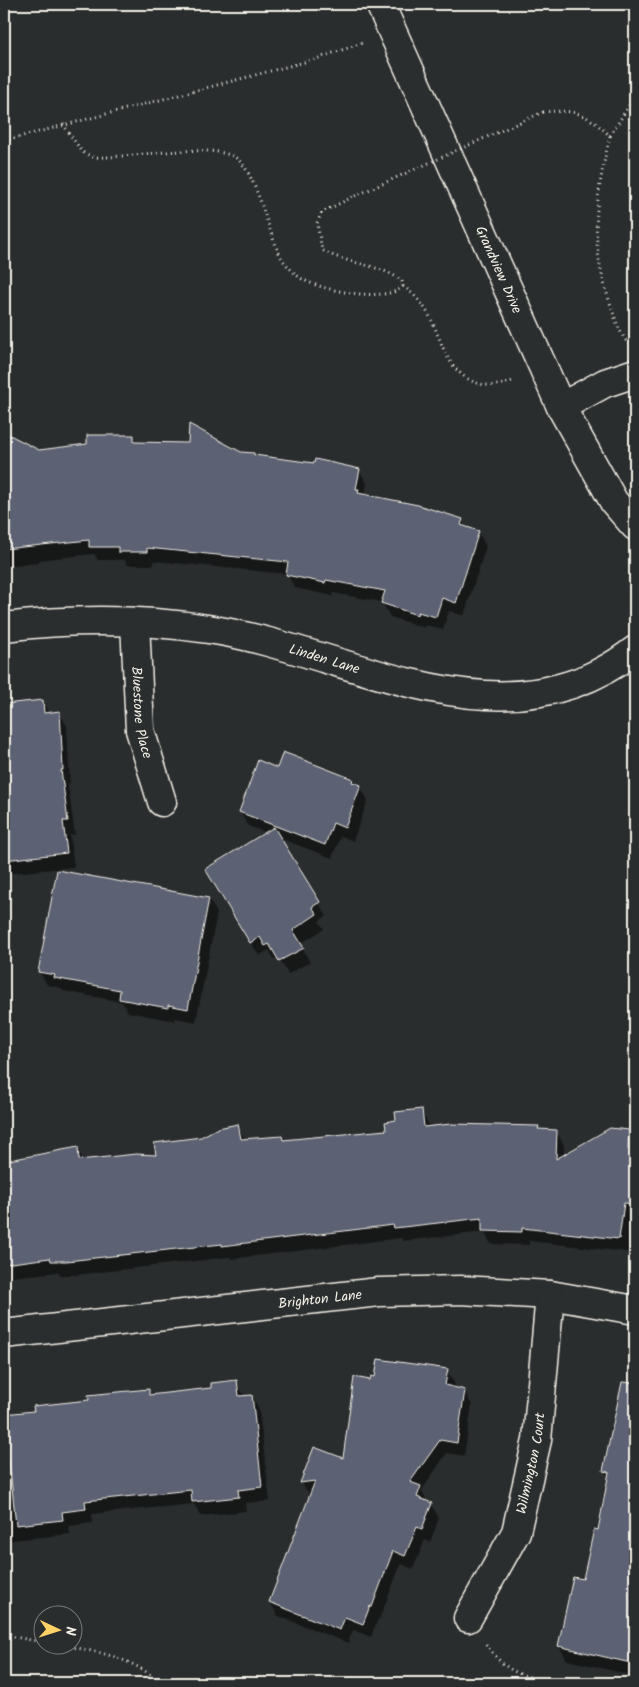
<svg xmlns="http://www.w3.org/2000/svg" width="639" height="1687" font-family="Kalam,sans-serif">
<rect width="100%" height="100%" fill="#2a2d2e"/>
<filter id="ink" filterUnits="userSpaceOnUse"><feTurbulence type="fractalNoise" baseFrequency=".02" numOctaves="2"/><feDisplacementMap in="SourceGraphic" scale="10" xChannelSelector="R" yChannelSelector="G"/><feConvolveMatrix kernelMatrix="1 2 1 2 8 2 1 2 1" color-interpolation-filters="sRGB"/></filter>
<g filter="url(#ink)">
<path fill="#0007" d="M133,436L137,444L241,453L359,470L367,483L365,496L462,520L466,528L478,532L486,546L464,616L449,611L443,630L426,625L425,628L390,617L382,602L333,593V596L295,588L287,574L154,561V565H127L125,560H98L94,554L39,560V563L4,566V439H11L39,451L88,446Z
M43,702L50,714L59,713L67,726L70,783L68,784L75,835H70L74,867L4,874V705Z
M278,769L352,780L360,786L368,800L353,841L341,836L332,858L279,838L327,916L319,921L324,929L300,944L310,962L288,974L278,957L274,959L269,950L259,956L207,869L267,833L248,826L240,812Z
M209,899L217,913L196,1022L175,1018V1021L128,1012L122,1002L63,991L61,988L47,985L39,971Z
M421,1111L430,1127L538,1128L539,1130L556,1131L564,1145V1156L625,1131L635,1146V1253L529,1241V1245L491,1244L484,1232L403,1241L401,1238L231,1259L230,1257L76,1275H60L58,1272L4,1278V1162L77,1148L84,1160L157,1156L237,1126L245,1139L282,1137L284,1141L387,1131L398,1121Z
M447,1371L455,1384L454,1389L464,1391L472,1405L464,1456L447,1453L422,1490L427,1502L431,1504L439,1518L430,1542L425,1540L413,1569L401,1564L379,1620L378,1619L371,1637L353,1630L348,1643L278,1616L270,1602L311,1496L301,1483L315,1449L344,1460L371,1381Z
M236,1382L245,1397L252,1396L259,1410L270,1501L245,1503L246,1511L201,1516L194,1504L92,1514L93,1523L69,1526L70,1534L4,1541V1415L35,1412L148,1390L152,1396L212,1390Z
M620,1418L635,1421V1676L567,1660L559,1646L584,1581L599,1531L609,1478L605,1471Z"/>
<path fill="#5c6273" stroke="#f4f1e8" d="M189,424L241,452L254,453V455L314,463L315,459L360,469L356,489H359L358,493L418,505L463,519L461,525L479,531L456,603L442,598L436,617L418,612L417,615L381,603L385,591L326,580L325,583L286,575L288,562L147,548V552H118V547H89V540L4,549V432L39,450L87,444V435H134V442L188,443Z
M43,700L44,713L60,711L63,770H61L68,821H63L67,853L4,860V704Z
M283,752L353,779L352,782L361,785L345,828L333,823L325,845L239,812L258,760L277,768Z
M274,827L320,902L312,907L317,914L293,930L304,948L279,961L269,944L265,946L260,937L250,943L205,869Z
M57,870L209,898L188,1009L168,1005V1008L119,999L120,990L54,978L55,975L38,972Z
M422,1109L424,1127L451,1124L539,1126L538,1129L557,1130L556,1159L610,1128L629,1130L628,1149L635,1150V1204L624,1203L619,1239L522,1228V1232L482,1231V1218L394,1228L393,1225L222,1246V1244L67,1261H51L50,1258L4,1264V1161L78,1147L79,1160L136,1154L156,1155L154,1143L201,1137L218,1128L238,1124L241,1139L282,1136L283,1140L386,1130L385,1122L396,1120L395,1112Z
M378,1359L448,1369L445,1385L465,1390L457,1443L440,1440L410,1482L421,1486L417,1497L432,1503L422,1529L417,1527L405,1556L393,1551L372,1607L370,1606L363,1624L345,1617L340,1630L269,1602L315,1481L300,1483L314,1447L343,1458L354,1377L370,1380L371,1376L375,1377Z
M237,1380L239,1396L252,1395L262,1487L238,1490L239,1497L192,1502L191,1490L85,1501L86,1509L62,1512L63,1520L16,1525L4,1414L34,1411L33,1406L89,1400L88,1395L149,1389V1395L211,1388V1383Z
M622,1382L635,1383V1664L558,1646L573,1577L583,1579L594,1529L598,1530L609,1472L603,1471Z"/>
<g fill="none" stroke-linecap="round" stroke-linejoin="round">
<g stroke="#f4f1e8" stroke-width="31">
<g id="minor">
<path id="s1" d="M380,4L561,407L614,502L635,526"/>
<path d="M561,407L605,383L635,373"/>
<path id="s2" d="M135,622L140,730L162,802"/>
<path id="s3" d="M4,627C70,619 141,619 208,629C350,650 501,754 635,650"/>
<path id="s4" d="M4,1334L379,1292L460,1290L550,1295L635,1310"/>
<path id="s5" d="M468,1618L516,1532L537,1440L550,1295"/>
</g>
</g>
<path stroke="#f4f1e8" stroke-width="3" stroke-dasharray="1 4" stroke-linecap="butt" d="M543,112C576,109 586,113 610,136L630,104L635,101
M63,124L82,152L93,157C128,159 210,141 236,158C256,171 268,233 281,257C285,264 293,272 299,277C316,290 389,304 403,286L402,281C379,263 347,265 322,250L317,223L322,212L355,196
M610,136C595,199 589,240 610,303C615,317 618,330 627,342
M4,141L316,59L362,43
M403,286C414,294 422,303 429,315C437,330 442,350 452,364C467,385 492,391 514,380
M4,1635L42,1642
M55,1644C98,1652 127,1655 162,1683
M486,1644C507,1674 519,1674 552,1683"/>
<use href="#minor" stroke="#2a2d2e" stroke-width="28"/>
<path stroke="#f4f1e8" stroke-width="3" stroke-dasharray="1 4" stroke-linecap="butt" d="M355,196L543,112"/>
</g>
</g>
<g text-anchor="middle" stroke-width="5" stroke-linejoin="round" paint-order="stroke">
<g font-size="14" fill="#f4f1e8" stroke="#2a2d2e">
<text dy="5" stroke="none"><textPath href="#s1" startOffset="291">Grandview Drive</textPath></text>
<text dy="5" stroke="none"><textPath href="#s3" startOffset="325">Linden Lane</textPath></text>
<text dy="5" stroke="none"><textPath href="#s2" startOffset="91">Bluestone Place</textPath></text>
<text dy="5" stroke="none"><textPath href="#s4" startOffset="318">Brighton Lane</textPath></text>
<text dy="5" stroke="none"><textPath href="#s5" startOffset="169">Wilmington Court</textPath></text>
</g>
</g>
<rect width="639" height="1687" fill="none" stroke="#2a2d2e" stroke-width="20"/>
<rect x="10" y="10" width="619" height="1667" fill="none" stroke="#f4f1e8" stroke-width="2" filter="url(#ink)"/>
<g transform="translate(58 1630) rotate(94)"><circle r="24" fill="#2a2d2e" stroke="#7b7b78"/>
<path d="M0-4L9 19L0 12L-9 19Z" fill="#ffd166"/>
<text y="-8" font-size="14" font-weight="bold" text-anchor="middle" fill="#f4f1e8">N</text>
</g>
</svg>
